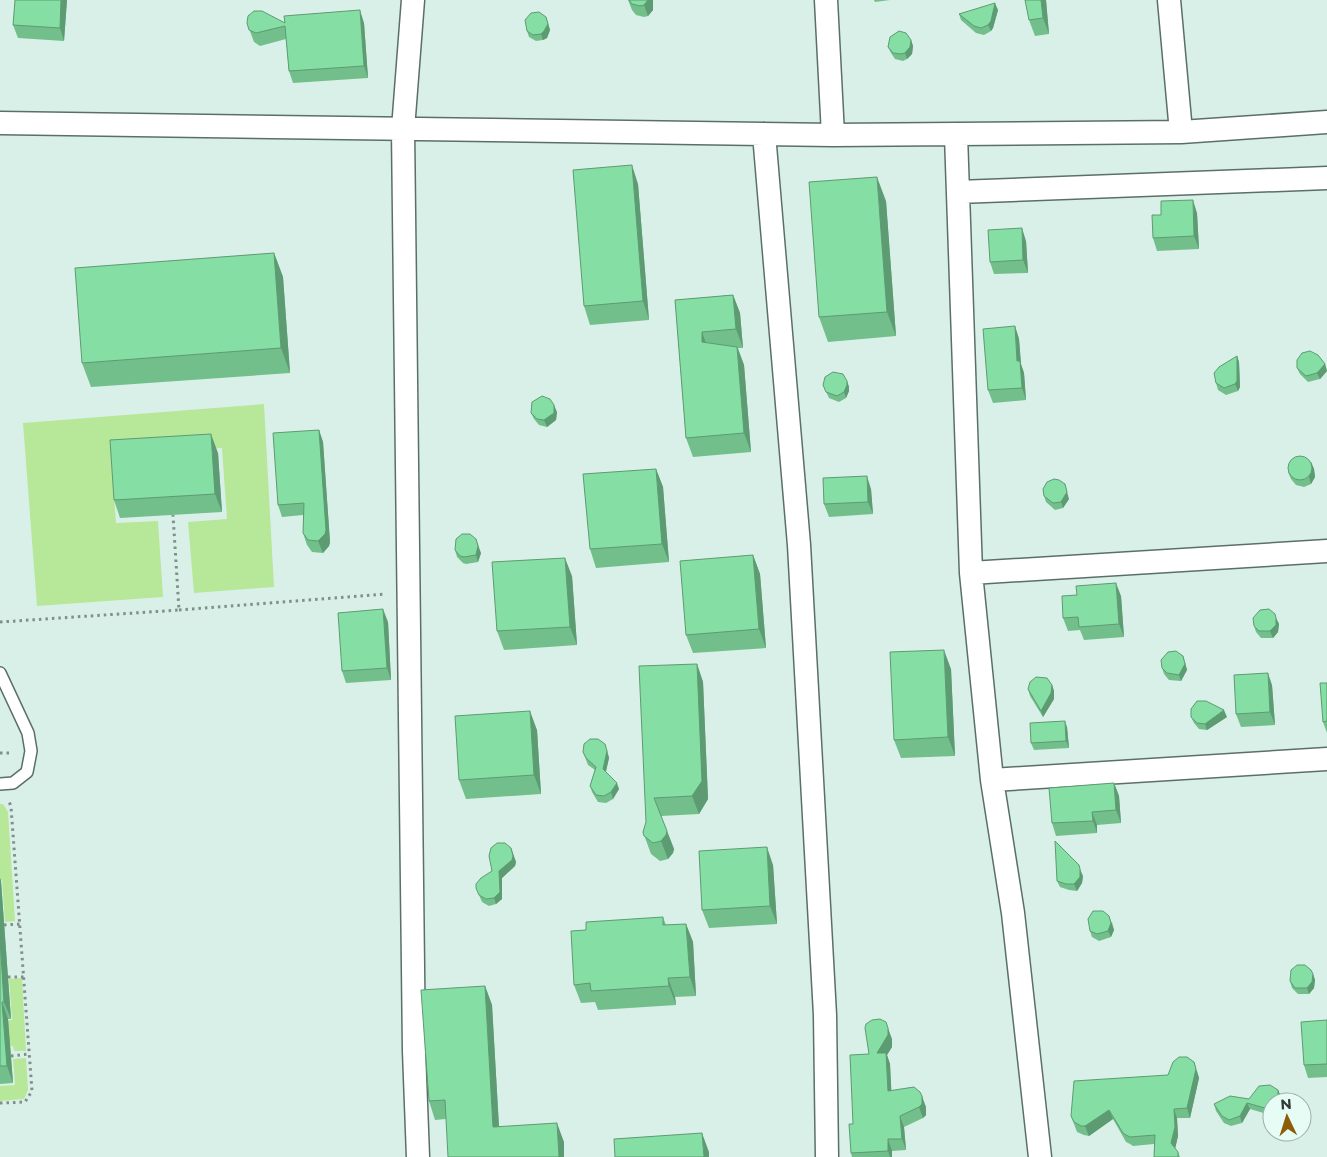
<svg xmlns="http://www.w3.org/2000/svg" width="1327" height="1157" font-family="Montserrat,sans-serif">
<rect width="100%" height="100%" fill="#d9f0e8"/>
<path fill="#b7e799" d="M264,404L274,587L194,593L188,522L227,519L222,448L111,456L116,523L158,521L163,597L37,606L23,423Z
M0,804H3L8,812L15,921L5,922L2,880H0Z
M22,978L26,1051H14L13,1046L0,1047V1022L12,1020L9,979Z
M26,1058L28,1090L24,1099L0,1101V1086L15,1085L13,1059Z"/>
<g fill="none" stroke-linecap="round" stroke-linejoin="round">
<g stroke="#5b6f69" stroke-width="14">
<path id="service" d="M0,673L28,733L31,751L27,772L13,783L0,784"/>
</g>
<g stroke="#5b6f69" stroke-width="25">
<path id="minor" d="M413,0L403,129L414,1051L418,1157
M826,0L833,135
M1169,0L1181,132
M0,123L833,135L1181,132L1327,122
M764,134L799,545L825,1015L827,1157
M956,135L971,573L992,780L1013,913L1040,1157
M958,192L1327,178
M971,573L1327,551
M992,780L1327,759"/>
</g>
<path stroke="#7f8f89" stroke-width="3" stroke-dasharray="2.5 4" stroke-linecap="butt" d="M179,610L385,594
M0,622L179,610L173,515
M0,753H12
M4,925L20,924
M8,977H24
M11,1056L29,1054
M0,1103L25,1102L32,1091L11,807L9,801"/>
<use href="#service" stroke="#fff" stroke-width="11"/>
<use href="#minor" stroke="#fff" stroke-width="22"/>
</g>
<path fill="#72bf8c" d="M67,0L64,41L18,38L13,25Z
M628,0H653V10L648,16L644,17L636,15L632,10Z
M874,0H890L875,2Z
M1025,0H1046L1049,34L1035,36L1029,20Z
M998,10L993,28L991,31L984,35L976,33L961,20L959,14Z
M247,23H364L368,78L293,83L289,71L286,39L260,46L254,42Z
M548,23L550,30L547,38L543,40L536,41L529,37L527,31Z
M911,40L913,46L912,54L907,59L903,61L895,59L891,53L888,47Z
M638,184L649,320L590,325L584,306Z
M886,201L896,336L828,342L819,317Z
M1197,213L1199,249L1157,251L1153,238Z
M1026,241L1028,273L994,274L990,262Z
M274,253L283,277L290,373L91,387L82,363Z
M733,295L740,313L743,348H738L744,365L751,452L693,457L686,438L675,300Z
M1015,326L1019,339L1021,364L1024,373L1026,400L993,403L988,390Z
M1237,356L1239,362L1240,387L1238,391L1226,395L1218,390L1216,383Z
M1325,364L1327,371L1320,379L1308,382L1300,374L1297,368Z
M847,381L849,387V391L846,398L839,402L829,398L823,385Z
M557,412L556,420L547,427L539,425L534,419L531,413Z
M319,430L323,442L330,542L329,546L323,553L312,552L307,545L303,533V515L282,517L278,505Z
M218,453L222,512L120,518L114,500Z
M1311,462L1314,469L1315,477L1311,484L1304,487L1296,485L1291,479L1288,472Z
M656,469L663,487L669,562L596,568L590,549Z
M871,489L873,514L829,517L824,504Z
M1044,496L1069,499L1063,508L1055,510L1046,502Z
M455,550L481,553L478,562L466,564L463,563L457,557Z
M753,555L760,574L766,648L693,653L686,635Z
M572,576L577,645L504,650L497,631Z
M1121,596L1124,637L1084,640L1080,630L1068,631L1063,618Z
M1276,618L1279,624L1278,632L1273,638H1261L1256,632L1254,626Z
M388,622L391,680L346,683L342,671Z
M1185,662L1187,670L1181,681L1169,680L1164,674L1162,668Z
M697,664L703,682L708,799L699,814L661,816L674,849L673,853L668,859L660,861L651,854L643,832Z
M951,669L955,756L901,758L894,740Z
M1327,683V733L1323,722Z
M1052,685L1054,691V699L1043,717L1030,696L1028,689Z
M1272,685L1275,725L1241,727L1236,714Z
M1191,717H1227L1207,730L1199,729L1194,723Z
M1067,727L1069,748L1034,750L1031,743Z
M537,730L541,794L466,799L459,780Z
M607,750L609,758L606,772L619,789L613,799L606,803L598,802L592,792L590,786L595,770L588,765L583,752Z
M1114,783L1119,796L1121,823L1097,825V833L1056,836L1052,823Z
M511,848L516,862L515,866L502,878V899L496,904L489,906L482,902L476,888L492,871Z
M773,865L777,924L709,928L702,910Z
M1083,876L1082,883L1077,891L1069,890L1060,887L1057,881Z
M0,878L1,881L11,1019H8L13,1083L0,1084Z
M663,917L666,925L686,924L693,942L696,996L675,997L676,1005L598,1010L595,1002L581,1003L574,985L586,930Z
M1112,922L1114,930L1111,937L1099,941L1092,937L1090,931Z
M1313,974L1315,980L1314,988L1309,994H1298L1292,988L1290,981Z
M485,986L492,1005L499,1126L564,1142L446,1119L435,1120L429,1101Z
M1327,1020V1077L1308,1078L1304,1065Z
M892,1039V1047L887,1055L890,1064L891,1090L926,1107V1115L923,1118L904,1127L906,1150L892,1151V1157H852L851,1153L853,1124L869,1054Z
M1197,1071L1199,1078L1190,1118H1177L1178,1136L1175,1149L1178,1152L1180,1157H1154V1144L1133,1146L1130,1144L1126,1142L1113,1119L1089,1136L1084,1135L1077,1132L1071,1116Z
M1278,1090L1281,1097L1272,1102V1113L1267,1114L1250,1109L1242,1123L1231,1126L1224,1123L1216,1111L1214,1104L1249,1099Z"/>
<path fill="#5d9b72" d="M61,0H67L64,41L60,28Z
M648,0H653V10L648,16L644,5Z
M1041,0H1046L1049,34L1043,18Z
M995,3L998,10L993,28L991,31L988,25Z
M360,10L364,23L368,78L364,66Z
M546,17L550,30L547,38L543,40L541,34Z
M911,40L913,46L912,54L907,59L905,53Z
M632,165L638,184L649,320L643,301Z
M877,177L886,201L896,336L887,312Z
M1193,200L1197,213L1199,249L1194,236Z
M1022,228L1026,241L1028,273L1023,260Z
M274,253L283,277L290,373L281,348Z
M733,295L740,313L743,348L736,329Z
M1015,326L1019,339L1021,364L1024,373L1026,400L1022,388L1017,361Z
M702,332L709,351L702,342Z
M737,347L744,365L751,452L744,433Z
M1237,356L1239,362L1240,387L1238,391L1235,384Z
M1325,364L1327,371L1320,379L1317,373Z
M847,381L849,387V391L846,398L844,392Z
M554,405L557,412L556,420L547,427L544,420Z
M319,430L323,442L330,542L329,546L323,553L318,541Z
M211,434L218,453L222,512L215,494Z
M1311,462L1314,469L1315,477L1311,484L1309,477Z
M656,469L663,487L669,562L662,544Z
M867,476L871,489L873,514L868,502Z
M1065,484L1069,499L1063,508L1061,502Z
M476,539L481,553L478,562L476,555Z
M753,555L760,574L766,648L759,629Z
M565,558L572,576L577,645L570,627Z
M1116,583L1121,596L1124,637L1119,624Z
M383,609L388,622L391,680L387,668Z
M1276,618L1279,624L1278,632L1273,638L1270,631Z
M944,650L951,669L955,756L948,737Z
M1183,656L1187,670L1181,681L1179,675Z
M697,664L703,682L708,799L699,814L692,796Z
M1268,673L1272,685L1275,725L1270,712Z
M1052,685L1054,691V699L1043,717L1041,711Z
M1224,710L1227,717L1207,730L1205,724Z
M530,711L537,730L541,794L534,775Z
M1065,721L1067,727L1069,748L1066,741Z
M605,744L609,758L605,775L603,769Z
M617,783L619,789L613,799L611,792Z
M1114,783L1119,796L1121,823L1116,810Z
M1092,812L1097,825V833L1093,821Z
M667,831L674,849L673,853L668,859L661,841Z
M767,847L773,865L777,924L770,906Z
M511,848L516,862L515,866L502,878V899L496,904L494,898L499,871Z
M1080,869L1083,876L1082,883L1077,891L1074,884Z
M0,878L1,881L11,1019L4,1002L0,939Z
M1109,916L1114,930L1111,937L1108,931Z
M686,924L693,942L696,996L690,977Z
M1313,974L1315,980L1314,988L1309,994L1307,988Z
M668,978L675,997L676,1005L669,986Z
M485,986L492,1005L500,1145L493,1127Z
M2,1002L8,1019L13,1083L7,1066Z
M888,1028L892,1039V1047L887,1055L890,1064L892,1102L888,1091L877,1053Z
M1194,1062L1199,1078L1190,1118L1187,1108Z
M1278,1090L1281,1097L1280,1102H1276Z
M922,1096L926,1107V1115L923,1118L919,1107Z
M1247,1103L1250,1109L1242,1123L1240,1116Z
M1174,1109L1177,1118L1178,1136L1174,1153L1171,1143Z
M1109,1110L1113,1119L1089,1136L1085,1126Z
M900,1116L904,1127L906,1150L902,1139Z
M557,1123L564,1142V1157H559Z
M702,1133L709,1152V1157H704Z
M888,1139L892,1151V1157H890L888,1151Z"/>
<path fill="#85dea3" stroke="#5d9b72" d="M15,0H61L60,28L13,25Z
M629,0H648L644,5L640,6L632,4Z
M1025,0H1041L1043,18L1029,20Z
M995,3L991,21L988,25L981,28L974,26L959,14Z
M360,10L364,66L289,71L285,26L256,33L249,30L247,23L248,16L254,11H262L285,23L284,16Z
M539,12L546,17L548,24L544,31L541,34L533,35L527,31L525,20L531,13Z
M899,31L906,33L911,40L910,47L905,53L901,54L893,53L888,47L890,37Z
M632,165L643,301L584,306L573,170Z
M877,177L887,312L819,317L809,182Z
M1193,200L1194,236L1153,238L1152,215H1161V201Z
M1022,228L1023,260L990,262L988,230Z
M274,253L281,348L82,363L75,268Z
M733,295L736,329L702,332V342L737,347L744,433L686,438L675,300Z
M1015,326L1017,361H1020L1022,388L988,390L983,329Z
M1310,351L1318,355L1325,364L1317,373L1306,376L1297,368V360L1302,353Z
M1237,356V381L1235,384L1224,388L1216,383L1214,373L1219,367Z
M833,372L843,374L847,381V385L844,392L837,396L826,392L823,385L825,377Z
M542,396L550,399L554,405V413L544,420L537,419L531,413L532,402Z
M319,430L326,530L325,534L318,541L308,540L303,533L304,503L278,505L273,433Z
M211,434L215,494L114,500L110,440Z
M1288 468a12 12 0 1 1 24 0a12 12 0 1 1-24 0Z
M656,469L662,544L590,549L583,474Z
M867,476L868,502L824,504L823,478Z
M1054,479L1059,480L1065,484L1067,492L1061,502L1053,503L1044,496L1043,489L1047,482Z
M462,534H470L476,539L478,546L476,555L464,557L460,556L455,550L456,539Z
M753,555L759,629L686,635L680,561Z
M565,558L570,627L497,631L492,562Z
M1116,583L1119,624L1079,627L1078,617L1063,618L1062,596L1077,595L1076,586Z
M383,609L387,668L342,671L338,613Z
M1269,609L1275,614L1276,618V625L1270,631H1259L1254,626L1253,618L1260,610Z
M944,650L948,737L894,740L890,652Z
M1176,651L1183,656L1185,664L1179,675L1167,673L1162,668L1161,660L1168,652Z
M697,664L702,781L692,796L654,798L667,831L666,835L661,841L653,843L644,836L643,832L646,822L639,666Z
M1268,673L1270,712L1236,714L1234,675Z
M1036,677L1047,678L1052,685L1051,693L1041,711L1028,689L1030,682Z
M1320,683H1327V721L1323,722Z
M1197,701H1206L1224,710L1205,724L1197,723L1191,717V709Z
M530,711L534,775L459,780L455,716Z
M1065,721L1066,741L1031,743L1030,723Z
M590,739H598L605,744L607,751L603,769L617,783L611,792L604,796L596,795L590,786L596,767L586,758L583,752L584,744Z
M1114,783L1116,810L1092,812L1093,821L1052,823L1049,788Z
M1055,841L1079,865L1080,869V877L1074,884H1066L1057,881Z
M497,843H505L511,848L513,856L512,860L499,871L500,892L494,898L486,899L479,895L476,888V884L481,878L492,871L489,856L491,848Z
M767,847L770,906L702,910L699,851Z
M1093,911H1103L1109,916L1111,923L1108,931L1097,934L1090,931L1088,919Z
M663,917V925L686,924L690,977L668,978L669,986L591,991L590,983L574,985L571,931L586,930V922Z
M0,939L4,1002H2L7,1066H0Z
M1297,965H1305L1311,970L1313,974L1312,982L1307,988H1295L1290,981L1291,970Z
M485,986L493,1127L557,1123L559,1157H448L445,1100L429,1101L421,990Z
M880,1019L886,1022L888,1028V1035L877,1053H886L888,1091L914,1087L920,1092L922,1096V1104L919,1107L900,1116L902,1139H888V1151L851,1153L849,1124H853L850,1055L869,1054L865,1028L866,1024L872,1020Z
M1327,1020V1064L1304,1065L1301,1022Z
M1179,1057H1187L1194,1062L1196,1069L1187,1108L1174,1109L1175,1127L1171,1143L1178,1152V1157H1154L1155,1135L1130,1137L1126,1135L1123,1133L1109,1110L1085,1126H1081L1074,1122L1071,1116L1074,1081L1168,1075L1173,1062Z
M1270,1085L1278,1090V1101L1276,1102H1272V1107L1265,1108L1247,1103L1240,1116L1229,1120L1222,1116L1214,1104L1230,1096L1249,1099L1259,1086Z
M702,1133L704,1157H615L614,1139Z"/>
<g transform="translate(1287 1117) rotate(356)"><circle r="24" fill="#e6fdf5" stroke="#9dafa9"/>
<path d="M0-4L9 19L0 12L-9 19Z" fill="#8d5d06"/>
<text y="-8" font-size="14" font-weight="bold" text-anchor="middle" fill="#303936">N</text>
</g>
</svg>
